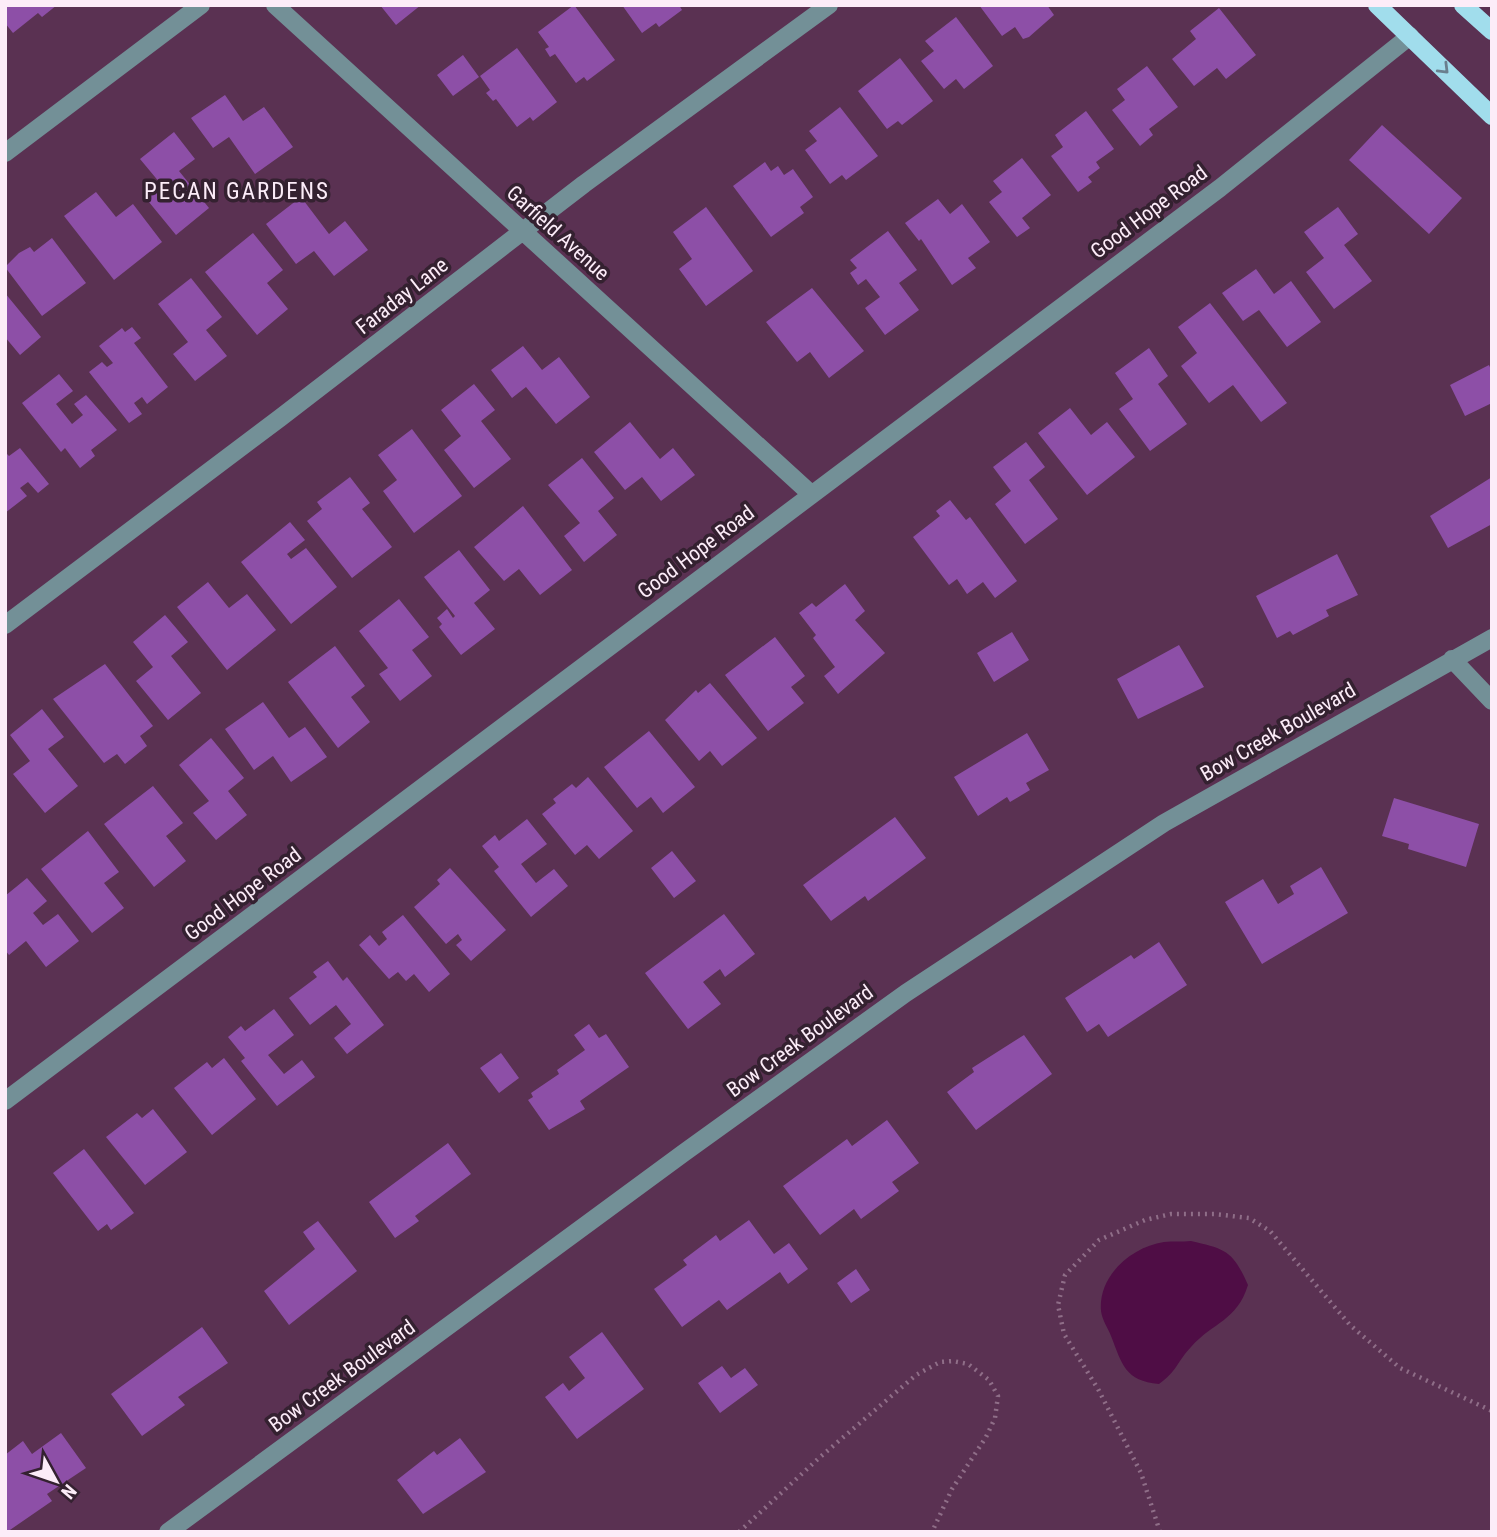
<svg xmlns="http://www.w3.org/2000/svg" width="1497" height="1537" font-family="'Roboto Condensed',sans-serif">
<rect width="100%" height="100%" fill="#5a3152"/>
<path fill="#4f0d45" d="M1191,1241C1226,1249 1233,1251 1248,1285C1237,1321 1213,1322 1191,1347C1177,1362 1177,1371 1159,1384C1125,1381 1122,1364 1111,1336C1108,1328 1102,1320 1101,1311C1098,1276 1131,1247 1164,1242C1173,1241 1182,1242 1191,1241Z"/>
<path fill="#8d4fa7" d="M5,5H57L42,17L38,13L13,33L5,23Z
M380,5H421L396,25Z
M574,5L615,60L587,81L584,77L576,83L555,54L550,57L545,49L549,47L538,32Z
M622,5H679L682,10L659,27L656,23L642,33Z
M979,5H1047L1054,15L1029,37L1023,39L1015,27L1002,36Z
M1219,8L1256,55L1226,79L1217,68L1194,86L1172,59L1196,39L1190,31Z
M956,17L993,66L964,89L956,79L944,89L921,61L934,51L925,41Z
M517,48L557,102L533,121L530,117L517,127L496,99L493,101L486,93L490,90L480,76Z
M463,55L479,77L453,96L437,75Z
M900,58L933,101L902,125L898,121L887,129L858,91Z
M1147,66L1178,107L1149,129L1153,135L1140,146L1112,110L1125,100L1117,89Z
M225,95L243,121L264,107L293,147L255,174L229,137L213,148L191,118Z
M840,107L878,156L846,180L842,175L830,184L805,150L817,141L809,131Z
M1086,111L1114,149L1096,162L1100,168L1088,177L1092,182L1078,192L1051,156L1063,147L1055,135Z
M1382,125L1462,198L1429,234L1349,160Z
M174,132L195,159L179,171L209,208L176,235L144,196L160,183L140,159Z
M1022,158L1051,195L1022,218L1030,228L1017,237L989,202L1002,192L993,181Z
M765,162L771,171L778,166L784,175L793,169L813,197L800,207L804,213L771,237L733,186Z
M96,192L116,217L133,204L162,242L114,280L64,216Z
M301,197L329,234L345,221L368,250L334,276L314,251L296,264L266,224Z
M938,199L950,214L962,204L990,242L968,258L976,268L952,285L921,239L919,241L905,223Z
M706,207L753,271L706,306L679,269L692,259L673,232Z
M1338,207L1358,234L1344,245L1372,281L1334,309L1306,272L1324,258L1304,232Z
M888,231L917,270L899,283L919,310L885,335L865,308L880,297L866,279L858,285L850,273L857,268L850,260Z
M253,233L283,270L267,283L288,309L257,335L205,272Z
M52,238L86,283L42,316L5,267L19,253L30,247L34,252Z
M1256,269L1274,294L1291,281L1321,322L1287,347L1259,310L1243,321L1222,293Z
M191,278L222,317L206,330L227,356L195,381L173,354L188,342L158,304Z
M812,288L864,351L829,378L810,352L797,362L766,322Z
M5,293L41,337L20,355L5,337Z
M1210,303L1287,403L1261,422L1233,385L1209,403L1181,366L1197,353L1178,327Z
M132,327L141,338L134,343L168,387L147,404L142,397L134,403L142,414L129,423L89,372L102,362L107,367L113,363L99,346L122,328L125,332Z
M523,346L542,370L559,357L590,397L556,424L526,387L512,398L491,370Z
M1149,348L1168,376L1158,384L1187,424L1150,451L1119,409L1133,399L1115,373Z
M1489,365L1492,372V403L1465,416L1450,385Z
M59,374L73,391L56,404L72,424L83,415L74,404L86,395L117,430L91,450L95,456L80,468L65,448L61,452L22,403Z
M474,384L495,410L481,421L511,459L474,488L444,450L461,436L441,410Z
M1070,408L1091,435L1107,422L1135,457L1087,495L1038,433Z
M630,422L660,459L673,448L695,475L661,501L642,477L625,490L594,452Z
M412,429L462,496L414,533L383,491L397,480L378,455Z
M1026,442L1045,467L1029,480L1058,519L1025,544L995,504L1011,491L993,467Z
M20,448L49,484L38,493L28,482L20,488L27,496L5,513V452L9,456Z
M582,458L614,498L598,511L617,535L584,562L564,536L580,523L548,485Z
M350,477L370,503L362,509L392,547L352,578L307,521L322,509L317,502Z
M1492,477V524L1448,548L1430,516Z
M950,500L966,520L970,517L1017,581L995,598L983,582L967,594L957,579L949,585L913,537L940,516L936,511Z
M523,506L572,570L540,595L519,569L504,581L474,547Z
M290,522L305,540L287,554L291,559L306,548L337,587L291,624L241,562Z
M459,550L490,590L474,603L495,629L461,655L439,627L442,624L437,618L447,609L453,618L455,616L424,577Z
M1337,554L1358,595L1326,610L1329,616L1293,635L1290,631L1277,638L1256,596Z
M208,582L229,608L247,594L276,630L227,670L177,607Z
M845,584L865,611L855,620L885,653L838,694L824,676L835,667L813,638L816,635L799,613L812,603L816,607Z
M399,599L429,637L412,650L432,676L400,701L379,674L388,668L359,631Z
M165,615L188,642L171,656L201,693L168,720L136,681L153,667L133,642Z
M1012,632L1029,660L994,682L977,653Z
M775,637L805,676L791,687L804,703L768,731L725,675Z
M1179,645L1204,687L1138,719L1117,679Z
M335,646L365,686L351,697L370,722L338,748L288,682Z
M105,664L153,726L140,736L147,746L125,764L117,754L104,763L53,699Z
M710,683L757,738L722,766L710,751L699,761L665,720L696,690L698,693Z
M263,702L289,738L305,727L327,757L291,782L273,756L254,770L225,729Z
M42,709L64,737L48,749L78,786L45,813L13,774L30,761L10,735Z
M649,731L695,787L663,813L651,797L637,808L604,767Z
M1027,733L1049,770L1026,783L1030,790L1010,802L1007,797L978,816L954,777Z
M211,738L244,778L228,791L247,815L216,840L193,813L209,801L179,765Z
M588,777L633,831L599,859L587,845L575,855L542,814L556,803L553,799L572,784L576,788Z
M153,786L183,823L166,836L186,861L154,887L104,824Z
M1394,798L1479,824L1466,867L1408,849L1409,844L1382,836Z
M895,817L926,858L868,901L865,896L831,921L803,885Z
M527,819L547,844L521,864L536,883L554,869L568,886L531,917L494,871L499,867L482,846L495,835L499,841Z
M88,831L119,872L104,883L124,908L92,933L41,869Z
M672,851L696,881L674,898L651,868Z
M1321,867L1348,913L1262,964L1225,902L1263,879L1278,904L1294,894L1290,886Z
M450,868L506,930L471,961L456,945L462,940L458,934L446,944L414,907L440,884L437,880Z
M27,878L47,901L33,913L43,925L58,914L79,941L46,967L26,941L9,955L5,950V896Z
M724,914L755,954L725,977L720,969L703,982L721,1004L688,1029L645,973Z
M403,915L450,974L429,992L414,974L406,981L398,972L389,979L359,945L370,935L379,946L387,939L382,932Z
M1159,942L1187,985L1108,1037L1099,1024L1087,1032L1065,998L1131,955L1134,959Z
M328,961L343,981L347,977L384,1025L347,1054L334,1038L351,1024L336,1005L310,1025L289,998L317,977L313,972Z
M274,1009L294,1035L268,1055L284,1074L302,1060L315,1077L277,1106L241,1061L245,1058L228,1037L241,1026L245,1031Z
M589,1024L599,1038L606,1034L629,1067L580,1101L585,1109L549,1130L528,1100L533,1097L531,1093L559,1074L557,1070L585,1050L574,1035Z
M1024,1035L1052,1074L976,1130L947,1092L974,1072L972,1068Z
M501,1053L519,1078L499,1093L480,1068Z
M224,1058L256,1099L212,1135L174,1088L207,1062L212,1068Z
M153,1109L187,1152L145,1185L106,1137L137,1113L142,1118Z
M887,1120L919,1163L892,1182L899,1191L861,1219L854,1209L820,1235L783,1186L847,1139L852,1146Z
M448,1143L471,1174L415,1216L419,1221L395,1238L369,1202Z
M84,1149L134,1213L111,1230L107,1224L98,1231L53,1173Z
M749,1220L774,1254L789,1243L808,1269L788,1284L780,1272L727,1310L719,1300L682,1327L654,1289L687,1265L683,1260L716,1235L720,1241Z
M318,1221L357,1271L289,1325L264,1291L315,1249L303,1232Z
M856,1269L870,1290L851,1303L837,1283Z
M202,1327L228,1363L178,1397L185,1405L142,1436L111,1394Z
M602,1332L644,1389L577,1439L545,1397L563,1383L569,1391L585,1378L569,1357Z
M722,1366L731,1378L745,1368L758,1385L720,1413L698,1383Z
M61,1433L86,1468L47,1494L52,1501L7,1532L5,1529V1455L23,1441L32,1454Z
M460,1438L486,1472L423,1514L397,1480L434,1451L437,1455Z"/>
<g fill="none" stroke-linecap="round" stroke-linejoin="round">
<path stroke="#8f6e88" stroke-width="4.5" stroke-dasharray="2 5" stroke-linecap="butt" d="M739,1532L819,1458L916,1375L940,1362L953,1361L968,1364L989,1380L998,1396L995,1418L986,1437L952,1489L932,1532
M1160,1532L1141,1473L1098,1389L1064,1334L1058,1305L1065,1275L1099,1240L1145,1220L1171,1214H1214L1249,1218L1270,1231L1350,1325L1400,1368L1492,1411"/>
<path stroke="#739097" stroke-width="18" d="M275,5L811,494
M5,153L201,5
M5,625L280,418L584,184L829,5
M1452,659L1492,701
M5,1101L1220,188L1410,36
M168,1532L685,1152L906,993L1164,823L1492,638"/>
<path stroke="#a1ddec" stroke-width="18" d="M1377,5L1492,116
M1463,5L1492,31"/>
</g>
<defs><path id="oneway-chevron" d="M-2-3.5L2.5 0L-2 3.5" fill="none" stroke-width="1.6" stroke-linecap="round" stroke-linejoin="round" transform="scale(1.75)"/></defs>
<use stroke="#6a7f8e" href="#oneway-chevron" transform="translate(1444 69) rotate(45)"/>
<g text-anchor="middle" stroke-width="7" stroke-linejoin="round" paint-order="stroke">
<g font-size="21" fill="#fcecf8" stroke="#342130">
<text transform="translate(1149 212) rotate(-37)" y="7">Good Hope Road</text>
<text transform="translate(558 233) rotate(42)" y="7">Garfield Avenue</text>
<text transform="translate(402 296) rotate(-38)" y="7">Faraday Lane</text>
<text transform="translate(696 552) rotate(-37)" y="7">Good Hope Road</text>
<text transform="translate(1278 732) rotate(-30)" y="7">Bow Creek Boulevard</text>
<text transform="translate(243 894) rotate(-37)" y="7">Good Hope Road</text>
<text transform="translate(800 1041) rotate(-36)" y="7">Bow Creek Boulevard</text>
<text transform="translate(342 1376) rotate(-36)" y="7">Bow Creek Boulevard</text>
</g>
<g font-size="23" letter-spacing="2" fill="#fcecf8" stroke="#342130">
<text x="237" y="199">PECAN GARDENS</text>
</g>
</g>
<rect width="1497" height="1537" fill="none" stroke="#fcecf8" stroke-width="14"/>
<g transform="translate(56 1481) rotate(130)" stroke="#342130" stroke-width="5" paint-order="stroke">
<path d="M0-5L12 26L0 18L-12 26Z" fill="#fcecf8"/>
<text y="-10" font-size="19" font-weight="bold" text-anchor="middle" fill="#fcecf8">N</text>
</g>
</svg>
